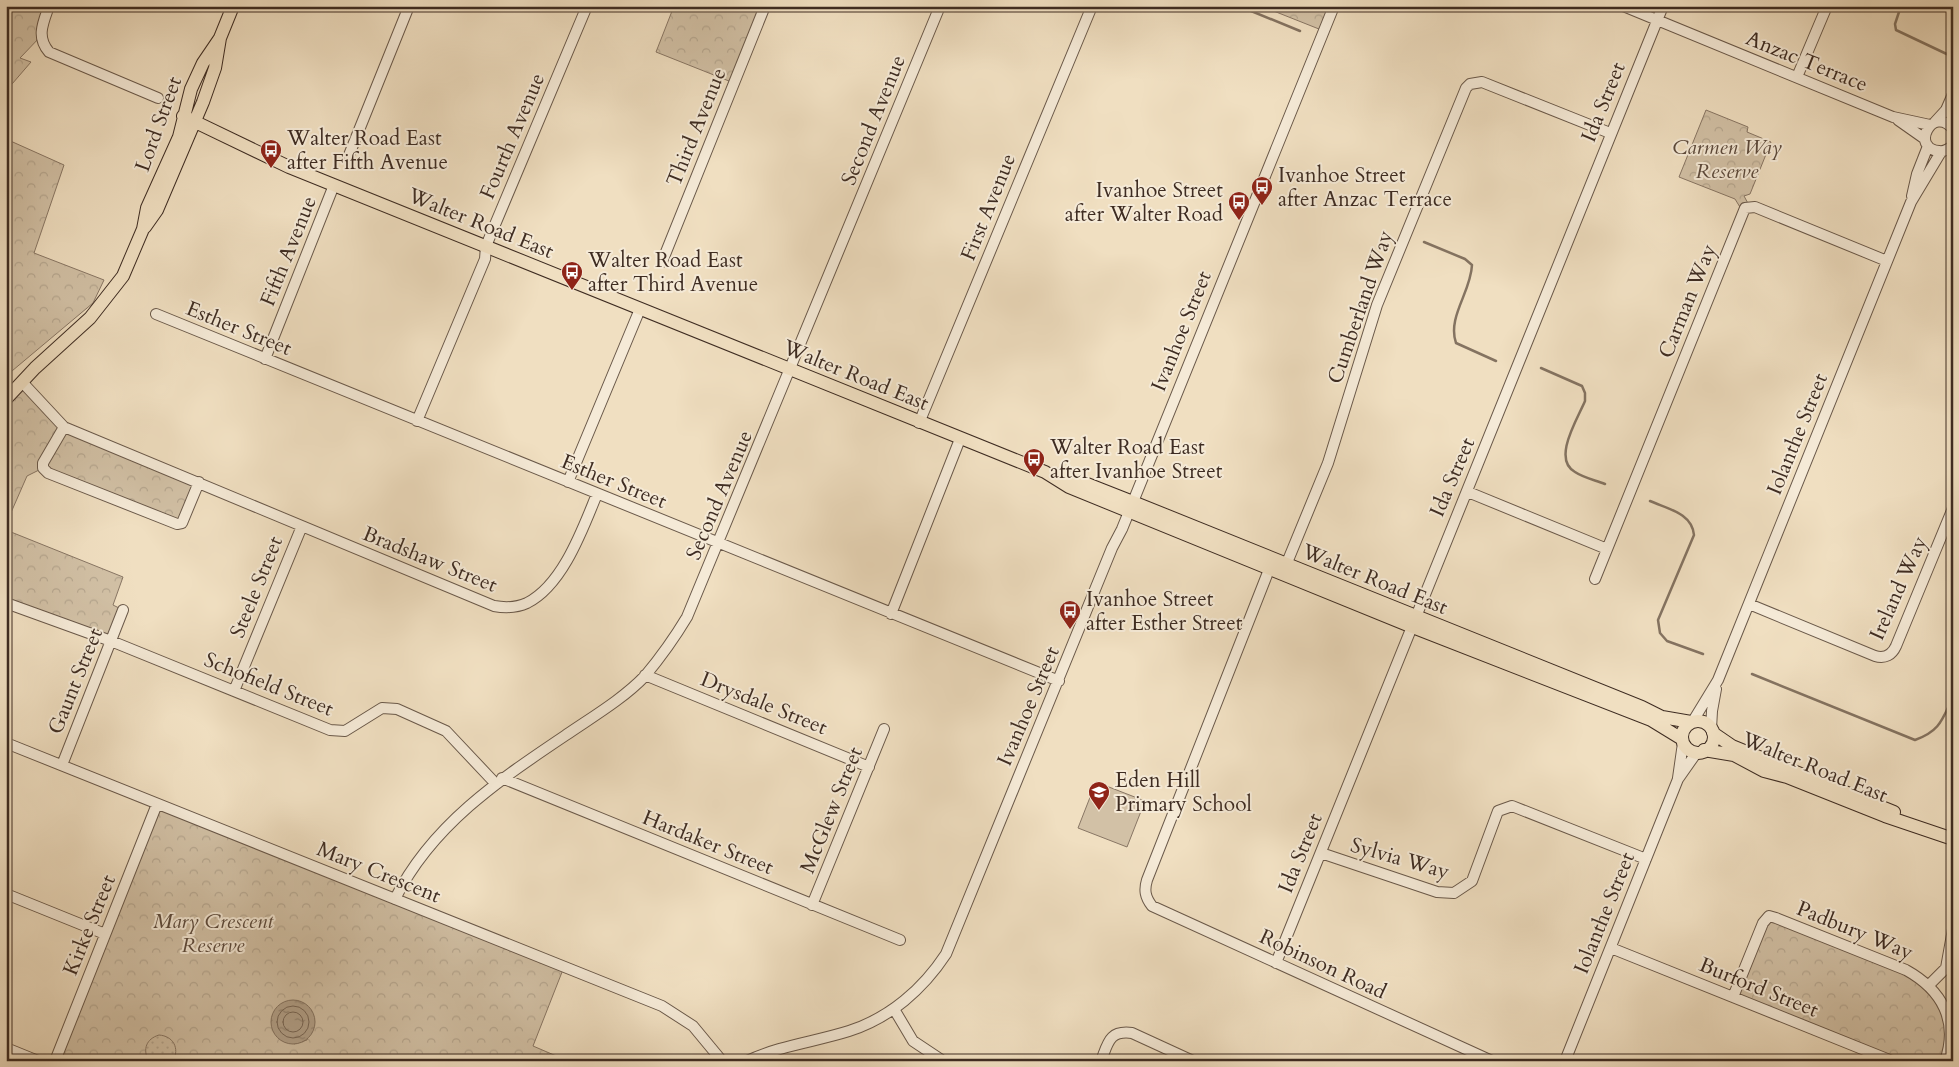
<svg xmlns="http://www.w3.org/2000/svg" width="1959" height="1067" font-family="Cardo,serif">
<defs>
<pattern id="park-crowns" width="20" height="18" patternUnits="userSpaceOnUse" patternTransform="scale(1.25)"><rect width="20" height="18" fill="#d2c1a6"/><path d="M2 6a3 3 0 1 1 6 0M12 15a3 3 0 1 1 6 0" fill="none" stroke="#b5a68f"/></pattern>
<pattern id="garden-dots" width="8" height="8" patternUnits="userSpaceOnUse" patternTransform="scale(1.25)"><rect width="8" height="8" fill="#d2c1a6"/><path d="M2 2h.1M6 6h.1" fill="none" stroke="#b5a68f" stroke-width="1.8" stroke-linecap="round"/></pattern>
<pattern id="water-ripples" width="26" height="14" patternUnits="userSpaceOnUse" patternTransform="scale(1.25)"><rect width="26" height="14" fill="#b3a28b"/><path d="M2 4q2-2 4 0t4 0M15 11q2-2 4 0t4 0" fill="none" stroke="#938471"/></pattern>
</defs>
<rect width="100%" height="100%" fill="#f0dfc1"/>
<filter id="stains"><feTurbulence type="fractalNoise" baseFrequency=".004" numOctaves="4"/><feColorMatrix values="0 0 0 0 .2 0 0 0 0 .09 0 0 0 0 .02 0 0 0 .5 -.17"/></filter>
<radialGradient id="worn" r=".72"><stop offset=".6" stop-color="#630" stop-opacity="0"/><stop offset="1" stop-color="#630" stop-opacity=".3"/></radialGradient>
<path fill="#d2c1a6" stroke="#887664" d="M1096,782L1145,801L1127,847L1078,828Z"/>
<path fill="url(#park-crowns)" stroke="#887664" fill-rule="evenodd" d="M6,6H49L41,36L20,58L31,62L6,91Z
M674,6H763L734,83L656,52Z
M1261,6H1334L1324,31Z
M1706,110L1748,127L1747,132L1771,142L1750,194L1744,196L1750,207L1743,212L1735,199L1679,177Z
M6,139L64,165L34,253L104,280L93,303L6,376Z
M23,383L64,427L199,482L182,523L43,468L27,476L6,524V399Z
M6,530L123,577L113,605L123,610L111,641L6,603Z
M157,804L564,967L533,1046L568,1061H55ZM291,1001H298L310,1009L307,1040L294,1044L278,1007Z
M1769,916L1922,979L1948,1015L1945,1061H1892L1733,997Z"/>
<path fill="url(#garden-dots)" stroke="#887664" d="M159,1035C173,1036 180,1048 173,1061L148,1060C143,1049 146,1039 159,1035Z"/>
<path fill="url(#water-ripples)" stroke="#847361" d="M271 1022a22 22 0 1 1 44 0a22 22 0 1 1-44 0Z"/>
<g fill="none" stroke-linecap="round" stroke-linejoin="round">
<path stroke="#786756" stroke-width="1" d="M277 1022a16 16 0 1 1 32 0a16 16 0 1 1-32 0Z
M283 1022a10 10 0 1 1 20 0a10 10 0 1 1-20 0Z"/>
<path stroke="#847361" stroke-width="2.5" d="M1239,6L1300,31
M1901,6L1895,24L1896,30L1953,57
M1424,242L1465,259L1472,265C1471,292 1447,317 1456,343L1496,361
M1541,368L1582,386L1585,393V401C1577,420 1552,459 1575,472C1584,478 1595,480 1605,484
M1650,501C1668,509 1692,513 1694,535L1658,620L1660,633L1667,641L1703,654
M1752,674L1915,740C1940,731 1942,720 1953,697"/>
<g stroke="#6a594a" stroke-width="12">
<path id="minor" d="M49,6C43,23 36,37 49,52L158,98
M1623,6L1893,117L1930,125
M1797,77L1827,6
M1898,120L1925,139
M1935,122L1946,110L1953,94
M1953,129C1932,104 1910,149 1939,151C1945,152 1949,149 1953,145
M349,155L409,6
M1912,196L1917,174L1928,146
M662,262L765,6
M156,314L1059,681
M265,359L334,185
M23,383L64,427L494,606C505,608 516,608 527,603C563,585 583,528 597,494
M417,421L485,259L486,246L587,6
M919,423L1092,6
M64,427L43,463V468L48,473L177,524L182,523L199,482
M568,482L640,309
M1468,492L1607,549
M1272,562L1147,880C1144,890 1145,897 1152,906L1492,1061
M1284,570L1328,463L1377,305L1466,88L1470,84L1482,82L1610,133
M1595,579L1745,208L1755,207L1887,261
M6,603L111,641L330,730L345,731L382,708L397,709L446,731L495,783
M1749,604L1875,656C1885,659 1892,655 1896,646L1953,508
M891,614L960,439
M645,675L869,767
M234,691L302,526
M1693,721L1718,680L1911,202L1941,152
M1711,729L1712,711L1716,689
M6,743L662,1006L693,1026L722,1061
M62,765L123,610
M502,778L900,940
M1678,778L1683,743
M1321,853L1437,892L1454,893L1472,881L1498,811L1512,806L1646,859
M6,894L105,934
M395,899C432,824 502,778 569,733C594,716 624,698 645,676C660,658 675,637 687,617L940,6
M812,905L884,729
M1611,948L1892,1061
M1276,963L1663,6
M1929,985L1946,968L1953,929
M1733,997L1763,923L1769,916L1776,918L1906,970C1942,990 1959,1021 1945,1061
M894,1009L913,1041L943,1061
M6,1048L38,1061
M55,1061L157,804
M747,1061C782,1045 814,1042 849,1031C890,1018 923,989 946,954L1112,548L1122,529L1334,6
M1101,1061C1108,1043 1109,1030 1132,1033L1193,1061
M1565,1061L1678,779L1697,752"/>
</g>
<g stroke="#3e2c22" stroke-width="14">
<path id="major" d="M183,116L289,167L1045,472L1069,487L1410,626L1651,720L1682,739
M145,227L157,210L203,102L215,68L220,38L233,6
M6,399L35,368L90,318L123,276L143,229L147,208L179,137L191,89L203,63L220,38
M1054,474L1072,478L1133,502L1642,707L1662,717L1691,722
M1682 737a16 16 0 1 1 32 0a16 16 0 1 1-32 0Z
M1713,733L1732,746L1894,812
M1704,750L1734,755L1764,771L1787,777L1885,816L1953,839"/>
</g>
<use href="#minor" stroke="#f5ead7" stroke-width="10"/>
<use href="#major" stroke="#f0dfc1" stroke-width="12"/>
</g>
<defs>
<g id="bus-pin" transform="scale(1.125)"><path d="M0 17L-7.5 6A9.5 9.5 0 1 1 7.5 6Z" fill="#8f2418" stroke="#f5ead7"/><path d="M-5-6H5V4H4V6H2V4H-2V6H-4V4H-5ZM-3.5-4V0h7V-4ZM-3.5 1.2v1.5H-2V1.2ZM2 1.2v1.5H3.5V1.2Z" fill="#fff"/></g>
<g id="school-pin" transform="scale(1.125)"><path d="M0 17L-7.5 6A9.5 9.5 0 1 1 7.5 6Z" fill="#8f2418" stroke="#f5ead7"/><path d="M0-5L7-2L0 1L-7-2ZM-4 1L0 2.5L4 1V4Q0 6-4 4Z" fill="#fff"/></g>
</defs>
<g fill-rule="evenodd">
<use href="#bus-pin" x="271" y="150"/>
<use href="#bus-pin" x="1262" y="187"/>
<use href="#bus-pin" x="1239" y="202"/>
<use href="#bus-pin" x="572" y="272"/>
<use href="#bus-pin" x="1034" y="459"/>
<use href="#bus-pin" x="1070" y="611"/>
<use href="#school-pin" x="1099" y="792"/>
</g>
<g text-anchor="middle" stroke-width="4" stroke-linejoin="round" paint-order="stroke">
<g font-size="21" fill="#3e2c22" stroke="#f5ead7">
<text transform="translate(1807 61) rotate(22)" y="7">Anzac Terrace</text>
<text transform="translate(1603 102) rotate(-68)" y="7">Ida Street</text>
<text transform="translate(873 120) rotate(-68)" y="7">Second Avenue</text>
<text transform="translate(158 124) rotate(-70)" y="7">Lord Street</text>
<text transform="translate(696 127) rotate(-68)" y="7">Third Avenue</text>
<text transform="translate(512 136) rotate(-67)" y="7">Fourth Avenue</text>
<text transform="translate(988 207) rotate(-68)" y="7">First Avenue</text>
<text transform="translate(481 223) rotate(22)" y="7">Walter Road East</text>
<text transform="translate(288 251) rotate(-68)" y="7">Fifth Avenue</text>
<text transform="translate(1687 301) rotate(-68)" y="7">Carman Way</text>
<text transform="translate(1360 307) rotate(-71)" y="7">Cumberland Way</text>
<text transform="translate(239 328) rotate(22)" y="7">Esther Street</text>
<text transform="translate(1181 331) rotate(-68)" y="7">Ivanhoe Street</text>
<text transform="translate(856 375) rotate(22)" y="7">Walter Road East</text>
<text transform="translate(1797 434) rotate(-68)" y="7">Iolanthe Street</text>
<text transform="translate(1452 477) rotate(-67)" y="7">Ida Street</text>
<text transform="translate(614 481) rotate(22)" y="7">Esther Street</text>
<text transform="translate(719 495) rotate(-67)" y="7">Second Avenue</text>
<text transform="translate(430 559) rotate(22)" y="7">Bradshaw Street</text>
<text transform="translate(1375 579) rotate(22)" y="7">Walter Road East</text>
<text transform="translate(256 587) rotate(-68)" y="7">Steele Street</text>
<text transform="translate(1898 588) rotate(-66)" y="7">Ireland Way</text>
<text transform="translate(75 681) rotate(-68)" y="7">Gaunt Street</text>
<text transform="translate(269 684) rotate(22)" y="7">Schofield Street</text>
<text transform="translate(764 703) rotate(22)" y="7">Drysdale Street</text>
<text transform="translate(1028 706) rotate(-67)" y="7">Ivanhoe Street</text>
<text transform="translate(1815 767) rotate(22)" y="7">Walter Road East</text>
<text transform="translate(831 810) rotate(-68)" y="7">McGlew Street</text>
<text transform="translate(708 842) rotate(22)" y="7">Hardaker Street</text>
<text transform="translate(1300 853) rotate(-68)" y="7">Ida Street</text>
<text transform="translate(1400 858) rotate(16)" y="7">Sylvia Way</text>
<text transform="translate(379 872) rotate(22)" y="7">Mary Crescent</text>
<text transform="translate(1604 913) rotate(-68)" y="7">Iolanthe Street</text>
<text transform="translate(89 925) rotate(-68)" y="7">Kirke Street</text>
<text transform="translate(1855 930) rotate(22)" y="7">Padbury Way</text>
<text transform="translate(1323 964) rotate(25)" y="7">Robinson Road</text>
<text transform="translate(1759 987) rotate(22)" y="7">Burford Street</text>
</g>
<g font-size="21" fill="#3e2c22" stroke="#f5ead7" text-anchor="start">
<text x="287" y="145">Walter Road East<tspan x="287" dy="24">after Fifth Avenue</tspan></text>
<text x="1278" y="182">Ivanhoe Street<tspan x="1278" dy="24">after Anzac Terrace</tspan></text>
<text x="1223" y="197" text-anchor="end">Ivanhoe Street<tspan x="1223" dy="24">after Walter Road</tspan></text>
<text x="588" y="267">Walter Road East<tspan x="588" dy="24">after Third Avenue</tspan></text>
<text x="1050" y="454">Walter Road East<tspan x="1050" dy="24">after Ivanhoe Street</tspan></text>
<text x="1086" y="606">Ivanhoe Street<tspan x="1086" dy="24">after Esther Street</tspan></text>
<text x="1115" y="787">Eden Hill<tspan x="1115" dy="24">Primary School</tspan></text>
</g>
<g font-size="21" font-style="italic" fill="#5c4a3c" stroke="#f5ead7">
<text x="1727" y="154">Carmen Way<tspan x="1727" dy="24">Reserve</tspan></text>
<text x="213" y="928">Mary Crescent<tspan x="213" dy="24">Reserve</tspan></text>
</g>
</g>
<rect width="1959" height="1067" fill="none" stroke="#f0dfc1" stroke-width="25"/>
<rect x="8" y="8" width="1944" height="1052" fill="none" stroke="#3e2c22" stroke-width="2.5"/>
<rect x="12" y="12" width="1934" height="1042" fill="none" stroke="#3e2c22"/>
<rect width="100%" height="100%" filter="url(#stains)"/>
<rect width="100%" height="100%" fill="url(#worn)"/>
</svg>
